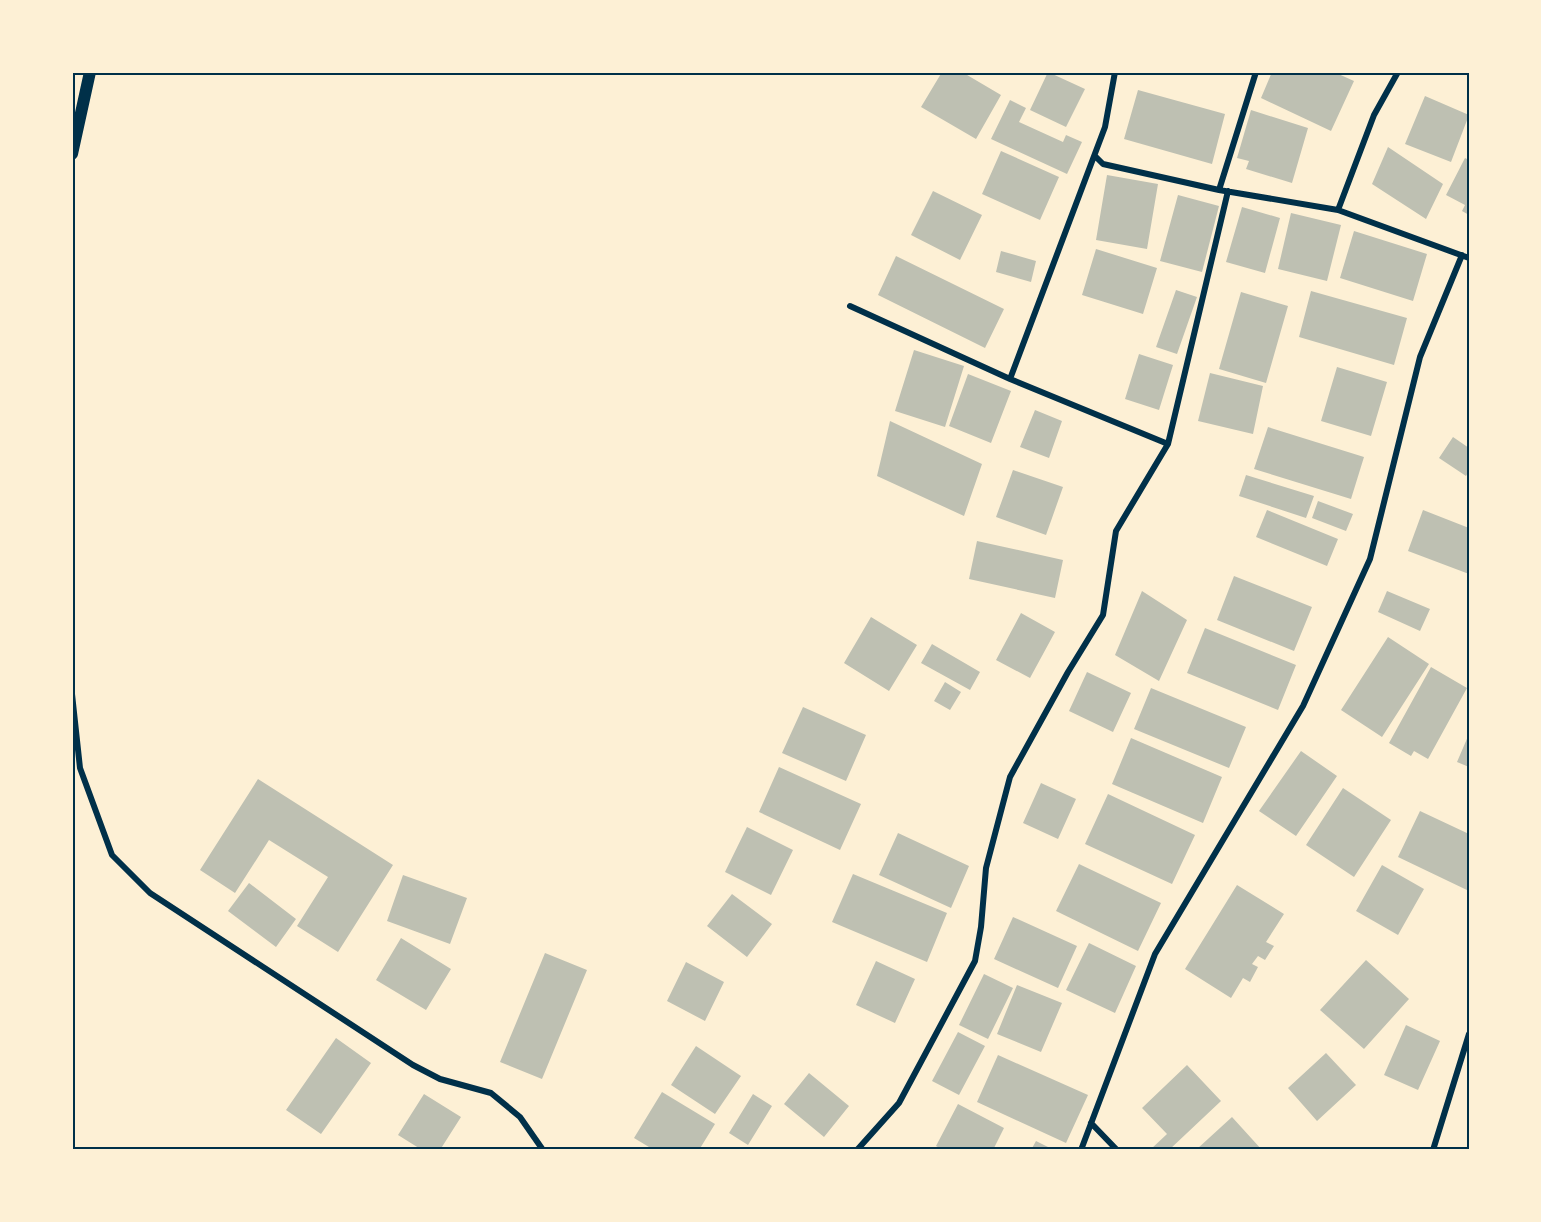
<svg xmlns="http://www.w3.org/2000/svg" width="1541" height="1222" font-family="Mulish,sans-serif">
<rect width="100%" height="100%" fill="#fdf0d5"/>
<path fill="#bec0b2" d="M942,72H962L1001,95L976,139L921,107Z
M1048,72L1085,89L1066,127L1030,110Z
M1272,72H1334L1354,81L1331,131L1261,98Z
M1138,90L1225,114L1212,164L1124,139Z
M1425,96L1469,115L1451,162L1405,144Z
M1010,100L1026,108L1019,122L1063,142L1066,135L1082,142L1067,174L991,139Z
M1251,110L1308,128L1292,183L1246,169L1249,161L1237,158Z
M1388,147L1443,184L1426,219L1372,184Z
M1001,151L1059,177L1040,220L982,194Z
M1465,158L1469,160V215L1462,211L1465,205L1446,195Z
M1107,175L1158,184L1147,249L1096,240Z
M933,191L982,215L960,260L911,235Z
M1178,195L1219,206L1202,272L1160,261Z
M1242,207L1280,218L1265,273L1226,262Z
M1291,213L1341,225L1327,281L1278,269Z
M1354,231L1427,254L1413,301L1340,278Z
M1096,249L1157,268L1143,314L1082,295Z
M1001,251L1036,261L1031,282L996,272Z
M896,256L1004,309L985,348L878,295Z
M1176,290L1197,297L1177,354L1156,347Z
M1311,291L1407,318L1394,365L1299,337Z
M1241,292L1288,306L1266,383L1219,369Z
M914,350L964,366L945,427L895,411Z
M1139,354L1173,365L1159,410L1125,399Z
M1337,367L1387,382L1371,436L1321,421Z
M1210,373L1263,386L1253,434L1198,421Z
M968,374L1011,391L991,443L949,426Z
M1035,410L1062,421L1049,458L1020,447Z
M890,421L982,464L964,516L877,476Z
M1268,427L1364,457L1351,499L1254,469Z
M1453,437L1469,448V471L1466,476L1439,458Z
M1013,470L1063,487L1046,535L996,517Z
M1246,475L1314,496L1306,518L1239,496Z
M1318,501L1353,514L1346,531L1312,518Z
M1267,510L1338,539L1327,566L1256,537Z
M1423,510L1469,528V574L1408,551Z
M977,541L1063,560L1055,598L969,579Z
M1234,576L1312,607L1294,651L1217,620Z
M1142,591L1187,620L1159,681L1115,655Z
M1387,591L1430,609L1420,631L1378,612Z
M1021,613L1055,632L1030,678L996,660Z
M871,617L917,645L889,691L844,663Z
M1205,628L1296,665L1278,710L1187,673Z
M1388,637L1429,664L1382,737L1341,710Z
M932,644L980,672L970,690L921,663Z
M1431,667L1467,688L1428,759L1414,751L1411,756L1389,743Z
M1087,672L1131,693L1113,732L1069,711Z
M945,682L961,692L950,710L934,701Z
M1151,688L1246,727L1229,768L1134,729Z
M803,707L866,735L846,781L782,753Z
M1469,734V767L1457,762Z
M1131,738L1222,777L1203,823L1112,784Z
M1301,751L1337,776L1296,836L1259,811Z
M779,767L861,804L840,850L759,812Z
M258,779L393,865L338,952L297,926L328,877L269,840L235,893L200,870Z
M1041,783L1076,799L1058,839L1023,823Z
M1343,788L1391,820L1354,877L1306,845Z
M1108,794L1195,835L1172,884L1085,844Z
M1420,811L1469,834V891L1398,857Z
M747,827L793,850L771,895L725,872Z
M898,833L969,866L951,908L879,875Z
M1079,864L1161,903L1138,951L1056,911Z
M1382,865L1424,889L1398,935L1356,911Z
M853,874L947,913L927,962L832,922Z
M403,875L467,898L450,944L387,921Z
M249,883L296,919L276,947L228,911Z
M1237,885L1284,914L1266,942L1274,946L1265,960L1258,956L1252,964L1258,967L1250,982L1243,978L1231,998L1185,969Z
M732,894L772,924L747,957L707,926Z
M1013,917L1077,946L1058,988L994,959Z
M401,938L451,969L426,1010L376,980Z
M1089,943L1136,966L1115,1013L1066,990Z
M545,953L587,970L542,1079L500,1062Z
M1366,960L1409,999L1364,1049L1320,1010Z
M876,961L915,979L895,1023L856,1005Z
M686,962L724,982L705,1021L667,1001Z
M984,974L1013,988L988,1039L959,1025Z
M1017,985L1062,1003L1041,1052L997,1034Z
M1406,1025L1440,1041L1418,1090L1384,1075Z
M958,1032L985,1046L959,1095L932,1081Z
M336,1038L371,1063L321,1134L286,1110Z
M696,1046L741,1076L715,1114L671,1085Z
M1326,1053L1356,1085L1317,1121L1288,1088Z
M998,1055L1088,1095L1066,1143L977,1102Z
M1187,1065L1221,1101L1169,1150H1150L1167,1134L1142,1108Z
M809,1073L849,1106L824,1137L784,1104Z
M662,1092L715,1124L699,1150H654L634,1138Z
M424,1094L461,1117L440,1150H422L398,1135Z
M753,1094L772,1106L748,1145L729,1133Z
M958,1104L1004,1128L993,1150H943L936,1146Z
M1232,1117L1262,1150H1198L1197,1149Z
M1036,1141L1054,1150H1031Z"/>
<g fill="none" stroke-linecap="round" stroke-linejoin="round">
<path stroke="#003049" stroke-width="6" d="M1095,156L1103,164L1219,190L1338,210L1469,258
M1219,190L1256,72
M1338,210L1374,115L1398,72
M850,306L1010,379L1168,444
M1010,379L1105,127L1115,72
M72,694L80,768L112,855L150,893L413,1065L440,1079L491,1093L520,1117L543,1150
M1091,1123L1117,1150
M857,1150L899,1103L975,961L981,927L986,868L1010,777L1068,672L1103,615L1116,531L1168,444L1228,191
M1081,1150L1155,954L1303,706L1370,559L1420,357L1462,255
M1433,1150L1469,1034"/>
<path stroke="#003049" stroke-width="12" d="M72,154L90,72"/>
</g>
<rect width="1541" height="1222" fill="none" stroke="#fdf0d5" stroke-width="147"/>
<rect x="74" y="74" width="1394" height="1074" fill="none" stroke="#003049" stroke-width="2"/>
</svg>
